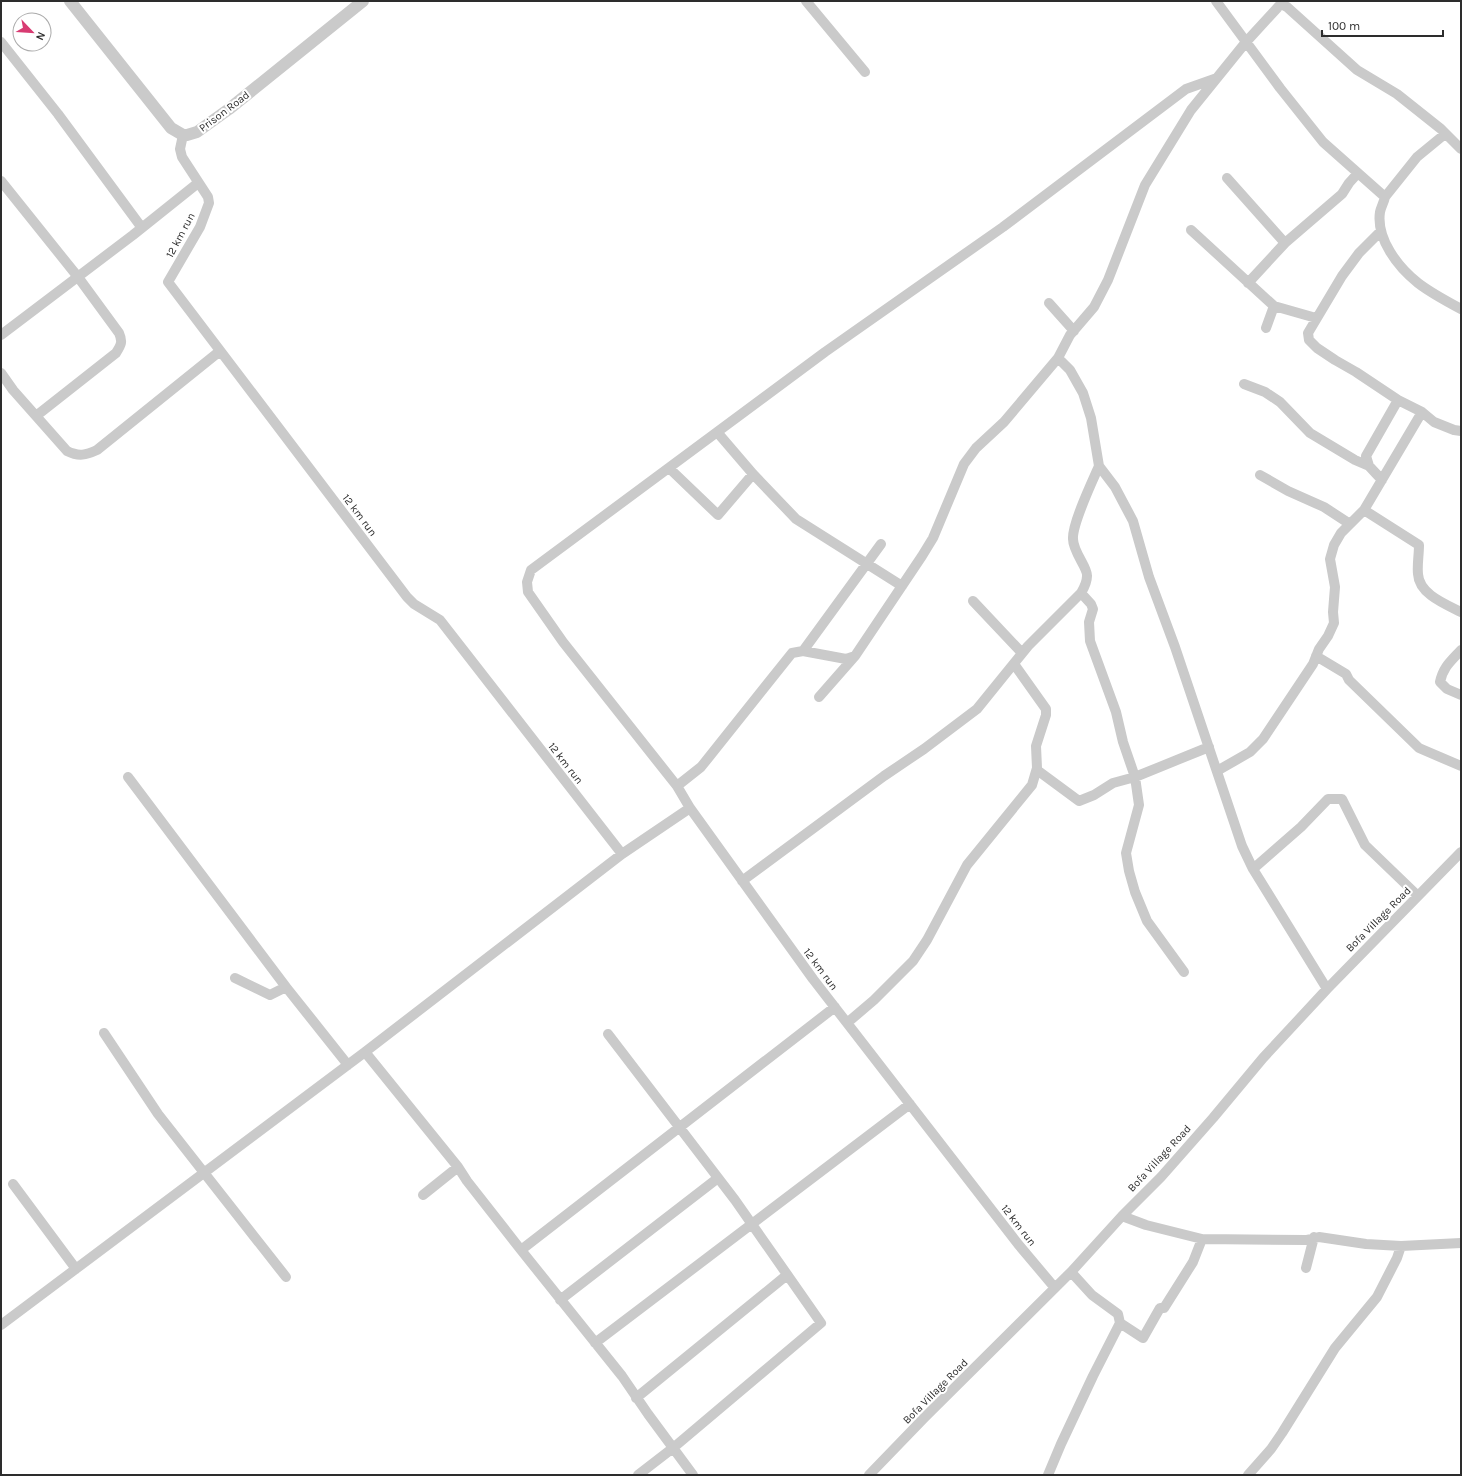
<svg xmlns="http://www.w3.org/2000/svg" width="1462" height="1476" font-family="Karla,sans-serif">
<rect width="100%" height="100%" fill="#fff"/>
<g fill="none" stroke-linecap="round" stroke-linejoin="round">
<path stroke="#cacaca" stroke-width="10" d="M806,1L865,72
M1216,1L1280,88L1323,142L1385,197C1384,202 1381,207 1380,212C1376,239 1398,267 1418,283C1431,293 1446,301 1461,309
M1,42L58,114L142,228
M183,135L180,149L182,157L208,197L209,203L200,227L168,282L407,597L414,604L440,620L622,854L690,808L813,979L1018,1244L1055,1288
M1227,178L1285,243
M1,181L78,277L119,333C123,342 121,345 116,353L36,416
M1385,197L1417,157L1445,134
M1191,230L1274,306L1316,318
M1380,232L1359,253L1342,276L1308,333L1309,340L1317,348L1335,360L1356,372L1398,400L1422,412L1434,422L1454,430L1461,431
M1248,283L1285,243L1342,194L1349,183L1358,173
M1049,303L1074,331
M1266,328L1274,306
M1,335L133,235L198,183
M1,373L13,390L67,451C79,457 86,455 97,450L220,351
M1244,384L1265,392L1280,402L1310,433L1355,460L1369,466
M717,432L753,474L796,519L902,586
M669,468L718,515L753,474
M1260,475L1288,491L1324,507L1350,524L1364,510L1422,412
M1382,480L1369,466L1366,456L1398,400
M1364,510L1419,545C1419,555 1417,565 1418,574C1419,594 1445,604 1461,612
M1081,593L1091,604L1093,609L1089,622L1090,641L1116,712L1123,742L1135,777L1139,805L1126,853L1129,871L1135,892L1147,921L1184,972
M973,601L1022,653
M1461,650C1451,661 1443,667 1440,682L1447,689L1461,695
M803,651L881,544
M1316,656L1346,674L1349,680L1419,748L1461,766
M819,697L855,656
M1037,770L1079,801L1094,795L1113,783L1135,777L1209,747
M1217,771L1250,752L1263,739L1313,664L1319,649L1328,636L1334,623L1333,612L1335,587L1330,559L1334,545L1341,533L1350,524
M128,777L286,987
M677,786L701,767L792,653L803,651L846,659L855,656L922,556L933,538L964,464L976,448L1004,422L1058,358
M690,808L677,786L563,642L528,592L527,582L531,570L825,352L1003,227L1186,89L1217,78
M1253,869L1301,827L1328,799H1342L1365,845L1418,896
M742,881L884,776L924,749L977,709L1028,646L1081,593C1084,588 1087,582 1087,576C1088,568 1073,552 1073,539C1072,524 1092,482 1099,466
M235,978L270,995L286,987L348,1065
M1327,989L1253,869L1242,846L1175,647L1149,577L1133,521L1115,487L1099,466L1091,418L1083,393L1070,370L1058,358L1070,335L1094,307L1108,280L1145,185L1191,110L1246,42L1279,6L1283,5L1287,7L1357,70L1397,94L1441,129L1461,149
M847,1023L874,1000L913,961L927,940L967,865L1032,785L1037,768L1036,746L1046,715V709L1014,664
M104,1033L158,1114L286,1277
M608,1034L735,1200L821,1323L673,1448L638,1475
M365,1052L458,1167L467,1181L521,1250L622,1376L648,1414L693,1475
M13,1184L76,1269
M423,1195L458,1167
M1122,1216L1146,1225L1202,1239L1306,1240L1319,1237L1366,1244L1401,1246L1461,1243
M521,1250L835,1007
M1306,1268L1314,1237
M1071,1272L1092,1295L1118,1314L1120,1323L1143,1338L1160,1308H1164L1193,1262L1202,1239
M560,1300L718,1178
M1,1325L365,1052L622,854
M595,1343L910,1104
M636,1398L787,1275
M869,1475L925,1417L1071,1272L1122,1216L1161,1177L1213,1118L1263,1058L1327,989L1461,852
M1048,1475L1061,1444L1093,1376L1120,1323
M1248,1475L1271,1449L1282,1433L1335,1348L1377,1297L1397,1258L1401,1246"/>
<path stroke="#cacaca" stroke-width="12" d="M70,1L171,128L183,135H187L197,132L229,109L363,1"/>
</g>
<g text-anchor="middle" stroke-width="4" stroke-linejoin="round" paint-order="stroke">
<g font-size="11" fill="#2d2d2d" stroke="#fff">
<text transform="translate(224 111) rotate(-37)" y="4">Prison Road</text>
<text transform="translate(180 235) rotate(-62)" y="4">12 km run</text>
<text transform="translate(360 515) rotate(53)" y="4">12 km run</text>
<text transform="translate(566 763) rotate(52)" y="4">12 km run</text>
<text transform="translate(1378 919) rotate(-45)" y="4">Bofa Village Road</text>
<text transform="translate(821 969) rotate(53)" y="4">12 km run</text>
<text transform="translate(1159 1158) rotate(-47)" y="4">Bofa Village Road</text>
<text transform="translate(1019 1225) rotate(52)" y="4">12 km run</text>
<text transform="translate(935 1391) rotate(-45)" y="4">Bofa Village Road</text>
</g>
</g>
<rect width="1462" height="1476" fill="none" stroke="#2d2d2d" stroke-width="4"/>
<g transform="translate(32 32) rotate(115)"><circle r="19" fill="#ffffff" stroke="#ababab"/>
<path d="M0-3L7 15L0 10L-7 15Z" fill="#d83b72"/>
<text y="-6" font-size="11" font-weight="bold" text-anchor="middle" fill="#2d2d2d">N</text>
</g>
<path d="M1322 30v6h121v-6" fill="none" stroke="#2d2d2d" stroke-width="2"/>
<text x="1328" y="30" font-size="12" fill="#2d2d2d" stroke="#ffffff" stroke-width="3" paint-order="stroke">100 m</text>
</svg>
